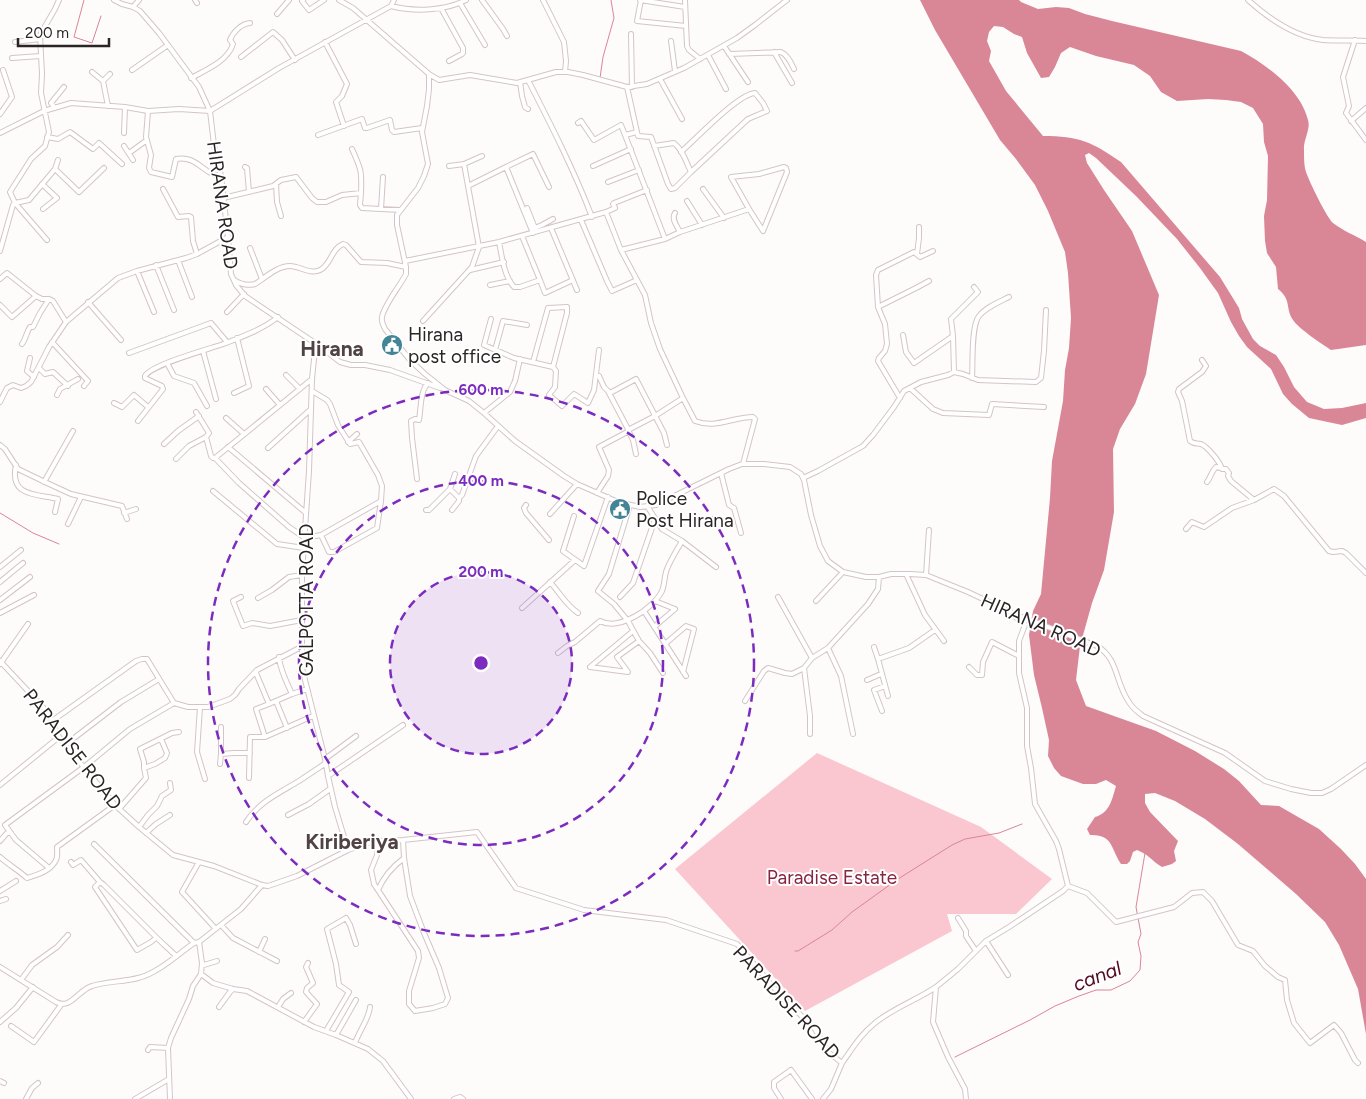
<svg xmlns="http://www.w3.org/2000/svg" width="1366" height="1099" font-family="Figtree,sans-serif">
<rect width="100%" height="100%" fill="#fefbfb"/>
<path fill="#fac7d0" d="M817,753L981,827L1052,879L1016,914H947L952,931L805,1011L675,869Z"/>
<path fill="#d98697" d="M920,0H1019L1021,2L1038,9L1056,7L1069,8L1085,14L1112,21L1241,51C1267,65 1301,90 1308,120C1311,129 1303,140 1304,150C1304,157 1304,166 1306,172C1310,183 1326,216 1333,223C1343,231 1355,235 1366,242V345L1331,350C1322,344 1299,329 1293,320C1285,308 1292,300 1278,289L1276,267L1267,253L1265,241L1264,216L1267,200L1268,156L1264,142L1263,124L1253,108L1241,102L1226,100L1208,99L1177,101L1161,92L1150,76L1134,65L1096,56L1070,47L1061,53L1055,67L1049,77L1041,78L1027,53L1022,37L1014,34L1003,27L994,26L989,32L987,41L991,51L989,61L1006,91L1043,136C1079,136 1092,142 1121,162L1220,277L1239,308L1242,319L1253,339L1260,346L1276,355L1284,367L1294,387L1307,402L1324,409L1342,408L1366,403V418L1342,425L1309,418L1292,404L1283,394L1271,369L1247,347L1239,336L1231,322L1218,293L1200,268L1177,239L1136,196L1096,158L1089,153L1085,155L1087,163L1104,190L1132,231L1159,295L1146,374L1135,404L1120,429L1113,449L1114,512L1104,570L1092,603L1080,646L1076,680L1086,706L1156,731L1195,751L1224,769L1239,781L1261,805L1279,806L1319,829L1341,849L1355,864L1366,879V1034L1358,989L1339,945L1325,922L1296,894L1238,844L1205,819L1175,801L1155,793L1145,794V803L1150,812L1178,841L1174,851L1176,861L1172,864L1162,867C1152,861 1148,854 1137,850L1133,852L1130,861L1127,864H1121C1111,849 1113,834 1090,835L1087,829L1095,817C1110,813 1112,799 1116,786L1106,780L1096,784H1083L1061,776L1054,768L1048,756L1049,740L1042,708L1034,675L1029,635L1033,611L1041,594L1050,498L1052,461L1063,401L1065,370L1069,348L1071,318L1068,273L1065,252L1048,211L1035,185L1016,159L1000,140L935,30Z"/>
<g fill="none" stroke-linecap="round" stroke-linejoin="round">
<path stroke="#d98697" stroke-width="1" d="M84,0L74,37L92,43L101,16
M600,78L603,57L614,18L611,0
M0,513L33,533L59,544
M795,951H798L832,930L852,912L898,879L952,845L965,839L999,833L1022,824
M955,1057L1030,1020L1055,1006L1079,996L1096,990H1111L1130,981L1140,970L1141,956L1138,942L1141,934L1136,907L1145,853"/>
<g stroke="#d5c4c7" stroke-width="6">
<path id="minor" d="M114,0L122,4L133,7L140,11L159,33L199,87L204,98L210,111L214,145L221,176L228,237L231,274L236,285L245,296L318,345L340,362L351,365H365L390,370L440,388
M195,0L197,3
M303,0L302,1L309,10L324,0
M339,0L353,8L429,74V89L427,106L422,132L428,164L424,176L418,188L397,215V225L406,267V274C400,286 384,305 382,317C381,321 383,325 385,329L410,360L425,374L445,390L469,401L484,413L515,441L564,476L577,484L618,502L640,507L656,505L729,469L742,464H764L790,467L801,474L804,480L811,515L820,546L828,561L843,572L866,577H879L891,574H910L926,575L968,592L1017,615L1097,646C1119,659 1115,683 1129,702C1132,708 1138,712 1143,716L1225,753L1265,781L1291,789L1311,793H1322L1331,789L1366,765
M482,0L503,29L507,36
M543,0L564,42L566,61L565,72
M640,0L685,7
M641,0L637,21L686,26
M685,0L687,46L689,50L700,59
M1248,0C1268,18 1295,37 1323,40C1337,41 1352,40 1366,41
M460,3L485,45
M391,6C414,12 445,11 466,0
M133,7L139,0
M441,8L463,48V53L462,54L449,61
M277,14L289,0
M631,34L632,87
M1355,40L1343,77L1349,106L1346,113L1366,140
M671,41L675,71
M15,42L40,39
M325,42L347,84L342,96L336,102L344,126
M724,46L748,82
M774,52L792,83
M729,54L781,52C788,55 791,63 794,69
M708,55L726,89
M241,57L273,32L282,40L295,60
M12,58L41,56
M132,70L168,45
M92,72L103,81L108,106
M429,74L439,80L470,75L517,83L556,72H568L583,75L627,87L647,84L684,68L737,38L755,25L787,0
M191,78C206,70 228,61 233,44L230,40C233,32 241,24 250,23
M660,79L682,119
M528,80C551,125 574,170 592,217
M103,81L110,74
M520,82L522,96L525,107L528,109
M627,87L637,132L625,135L665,239
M55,108L51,103L64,87
M148,111L146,137L151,155L149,168L151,172L172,177L176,159C198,155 203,175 221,176
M0,114L12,97L3,70
M1351,121L1366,108
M578,123L581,121L594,140L621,125L625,135
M637,132L638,136L651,137L668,184L671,189L675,188L691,172C686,162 683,150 674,143L654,146
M0,133L44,111L71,103L125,107L148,111L179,109L210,111L279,68L391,6L394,0
M124,133L125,107
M318,135L362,119L365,128H367L390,120L392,130L394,132L422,128
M47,137L58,139L70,132L93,149L99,143L122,164
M124,146L133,160
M352,149C361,169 362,171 361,193
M681,152C696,139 738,94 755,93L763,103L767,111L748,119L691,172
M129,153L147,140
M464,164L482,156
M593,166L631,149
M245,167L247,168L249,192
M55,169L79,192L104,168
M608,182L639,170
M42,184L57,198L43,209
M276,184L277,202L281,216
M468,186L506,167
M163,189L178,217L189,216L191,217L193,241L197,254
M703,189L724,218
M223,198L265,188L273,186L281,180L296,177L312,198L317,202H326L342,195L361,193L360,205L362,208L400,210
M687,201L702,225
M527,208L535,228L533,233
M381,209L383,177
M749,209L731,177L759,174L784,167L786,168L787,172L763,231
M606,212L615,208L613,204L614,203L647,190
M675,213C671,219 677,226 680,232
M581,220L607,281L612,291L637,280
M535,228L542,225L553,219
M551,228L577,290
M533,233L506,167L533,154L549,187
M47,240L15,203L10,192L31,159L45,146L49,132L41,93L42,74L40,35L55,9L59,0
M499,242C502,257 504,276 514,287H520L540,280L522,236
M250,248L262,279
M621,250L645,295L651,323L660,349L683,398L695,421C716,429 732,417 753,417L755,419L743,464
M0,251L13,205L15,203L29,200L55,169L58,160
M917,254L919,238V227
M178,260L192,297
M405,261L499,242L606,212L621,250L665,239L680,232L749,209L763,231
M156,265L174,310
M470,270L504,262
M137,271L154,312
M0,279L7,273L36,296L42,299H49L53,301L66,322
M234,280C240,284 247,286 255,284C265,278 277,266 290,266C300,266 310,275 320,270C331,265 331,249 343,244L346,245L361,262L387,263L406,267
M540,280L545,293L573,280
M490,285L510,281
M88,302L121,340
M0,305L12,317L36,296
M878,307L916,288L929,281
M227,312L244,294
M491,319L484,345L514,358L553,367L556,371L555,387L549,395L562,406L574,394L588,403L594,390L599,350
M423,321L472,267L479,247L464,164L449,166
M903,335L906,352L914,363L953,336L954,372
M953,336L951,319L978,292L974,287
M52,342L88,381L84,386
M22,344C26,339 26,333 30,327H33L40,313L49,299
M318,345L314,359L312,379L309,471L302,573V668L325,759L328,776L335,807L348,850
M495,350L503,321L527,325
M203,351L216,399
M129,353L211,323L227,342
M30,358L27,371L34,377
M1202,360L1206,366L1202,372L1179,389L1178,392L1182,401L1190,441C1194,444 1196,443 1201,444C1208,447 1220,462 1222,469
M533,362L548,308L567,307V313L553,367
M167,363L174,376L194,383L207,406
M39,368L45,374L53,372L68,386
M286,375L300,389
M596,376H599L604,387L610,393L636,379L664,433L667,445
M972,378C973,363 971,326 979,316C986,307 999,302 1009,297
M312,379L215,458L239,483L289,527L305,538L321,535L329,552H334L377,528L381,501L321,535
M910,388L933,409L943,413L989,415L992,404L1044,407
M266,389L280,405
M312,391L327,400L330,404L338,425L350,444L359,442L378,475L382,486L381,501
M234,393L249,386L237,338
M57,395L60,389L78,379
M900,398L878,361L879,358L885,351L887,344L885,324L878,307L876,275L878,270L914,252L920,257L933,251
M0,402L7,388L13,385L21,388L26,386L31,382L49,347L66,322L118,278L137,271L186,258L197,254L228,237
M114,403L122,407L134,395L148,407
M196,412L209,433L206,437L211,456L213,458H215
M484,413L510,392L515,381L520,359
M226,418L244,434
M138,421L163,389L162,386L145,378V376C152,364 210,349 226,343C244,336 263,329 278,317
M348,442L357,434
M164,444L178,431L199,416
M0,445L5,449L18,469L47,483L71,494L122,506L127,519
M228,447L306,513
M268,448L311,409
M636,454L633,440L628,430L655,416L683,398
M176,459L189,446L206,437
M16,465C9,497 36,494 58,499L55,512
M721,473L729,505L734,508L741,533
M803,478L818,471L863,446L873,435L894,407L904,391L921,382L948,375L954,372L963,374L978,380L1036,382L1041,378L1044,351L1046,310
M417,479L412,438L411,421L415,419L419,420C421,409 420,391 428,383
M44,482L73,431
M1207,482C1211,477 1211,472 1216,467L1226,469L1229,473L1228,476L1231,481L1254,500
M450,489L459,498V501L452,510
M213,491L277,544L304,548
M597,493L608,476L609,470L599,447L629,431L608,391
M459,498L462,495L476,456L498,426
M526,505L524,508L526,513L549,540
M630,505L609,574L598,591L614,604L628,621L639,641L650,653L663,673
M647,506L662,529L682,541L716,567
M426,510H429L450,489L455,474
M124,513L136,509
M550,514L577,484
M574,516L563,551L584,566L608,497
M68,524L81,497
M1186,529L1192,522L1204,527L1232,508L1254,500L1274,489L1284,496L1329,551L1333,552L1342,551L1346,553L1366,573
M0,567L21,550
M906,574L925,615L944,641
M926,575L929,530
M0,582L23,563
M550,582C560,593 565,604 578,613
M241,597L233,601L243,626L252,623L270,626L302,620
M620,597L633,583L655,519
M778,597L812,658
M258,598L272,590L289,577L302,575
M0,600L30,577
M816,601L843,572
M522,608L575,560
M644,611L686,676
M0,613L34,595
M654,627L675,609L655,601
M633,631L590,667L628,672L617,657L639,641
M665,644L686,626L694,629L683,672
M874,647L878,659L909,648L935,630
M828,648L841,676L853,734
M558,653L567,646L575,642L600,621C619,631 653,609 662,591C665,584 664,576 667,569C671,559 677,550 682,541
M279,657C280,670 287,683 292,694
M878,659L888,696
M0,661L43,707L52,721L59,737L115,805L139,827L173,855L214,866L262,885L268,886L297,876L348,850L373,841L403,840L477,832L516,888L584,910L666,920L737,944L781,996L815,1029L828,1052L842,1063C852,1049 861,1034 875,1023C893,1008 917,1000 936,987
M0,664L28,624
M969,667L977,675H982L983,662L992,642L1019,656
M257,670L256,673L269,704L256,709L265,737
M867,680L881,674
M276,701L287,728
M745,701L764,671L768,668L785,673L792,674L804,668
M174,703L188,707H208L230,699L235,695L239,689L257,670L303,646
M269,704L292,694L307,689
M200,707L197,752L205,779
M882,711L874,690L885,686
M221,727V754
M810,734V716L804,668L812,658L828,648L868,604L878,589L879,577
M65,745L121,702L159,679
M325,759L356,736
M220,764L221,754L234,753H250
M144,768L155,764L165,758L167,753L161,739
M328,776L403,725
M249,778L250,737H265L313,716
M0,785L59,737
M119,809L146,778L144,768V762L140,749L172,733L179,732
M288,815L309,804L330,789
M246,822C259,802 279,793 299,781C308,775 317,769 326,763
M139,827L148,815L157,806L162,796L171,790L170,783
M146,833L156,824L170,815
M0,841L7,833H11
M378,841L377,855L371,870L374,884L418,951L419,958L409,991V1004L415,1011L433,1008L445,1004L448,998L439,968L424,933L410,896L404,858L403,840
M94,844L194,943
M0,857C9,865 18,870 27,878C37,875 51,871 56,860C58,857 57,851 57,847L115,805
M71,862L73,865L81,860L100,882
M199,862L182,892L215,928
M49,868L16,840L5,825L84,767L130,729L174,703L147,659H142L136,661L52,721
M1068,886L1087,893L1116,922L1174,907L1192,893L1203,892L1212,901L1238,945L1253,951L1265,966L1278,977L1285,980L1287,1000L1294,1023L1310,1043L1334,1025L1341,1033L1355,1060L1358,1063
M378,890C384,876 392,867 404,858
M0,891L16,881
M0,901L6,899
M958,918L966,931V936L976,951
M221,925L233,938L277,961
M156,938L151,942L137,950L95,887L100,882L104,885L155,936C162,943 169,949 176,956
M986,941L1008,975
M259,952L265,939
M202,963L204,965L217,961
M0,967L56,1002C71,1010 78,990 92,986C107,981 123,982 138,978C157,974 178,954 194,943L199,942L241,909L262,885
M201,974L213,983L233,989L247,991L314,1027L336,1035L368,1049L383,1061L411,1099
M21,980L32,965L57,947L68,935
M219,1007L230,992L233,989
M278,1007L283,999L291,993
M0,1022L16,1008L33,987
M304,1022L317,1004L306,992L307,988L313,983L306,967L308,963
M11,1026L34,1042L61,1005
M326,1031L349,992L339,985L336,964L327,929L346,918L350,925L356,944
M336,1035L356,1000
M355,1043C359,1031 369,1019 370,1007
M148,1050L150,1047L168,1048
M0,1081L4,1083
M26,1099L32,1088L38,1083
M135,1099L169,1079
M170,1099L168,1048L171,1038L189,999L193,986L201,974L202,963L199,942
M454,1099L460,1097L463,1099
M781,1099L774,1088V1082L791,1070L812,1099
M823,1099L831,1089L842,1063
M966,1099L965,1089L948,1057L933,1022L936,987L958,969L986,941L1009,927L1063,891L1068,886L1059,849L1056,841L1035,804L1031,768L1027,746V708L1019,673V641L1025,625L1024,623L1014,616"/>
</g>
<use href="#minor" stroke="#fff" stroke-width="4"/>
</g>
<circle cx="481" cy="663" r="91" fill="#7b2cbf" fill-opacity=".12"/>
<g fill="none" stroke="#7b2cbf" stroke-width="2.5" stroke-dasharray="9 6">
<circle cx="481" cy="663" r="91"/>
<circle cx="481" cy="663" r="182"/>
<circle cx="481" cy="663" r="273"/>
</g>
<defs>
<g id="civic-disc" transform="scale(1.125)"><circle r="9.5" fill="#438596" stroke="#fff"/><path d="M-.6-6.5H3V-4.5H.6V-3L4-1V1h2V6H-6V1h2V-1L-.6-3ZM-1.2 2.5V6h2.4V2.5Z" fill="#fff"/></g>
</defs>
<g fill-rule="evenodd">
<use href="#civic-disc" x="392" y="345"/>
<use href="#civic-disc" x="620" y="509"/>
</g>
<g text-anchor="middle" stroke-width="4" stroke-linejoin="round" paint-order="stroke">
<g font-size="19" fill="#2a2425" stroke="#fff">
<text transform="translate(223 205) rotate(82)" y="7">HIRANA ROAD</text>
<text transform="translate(306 600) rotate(-90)" y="7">GALPOTTA ROAD</text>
<text transform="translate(1041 625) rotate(24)" y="7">HIRANA ROAD</text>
<text transform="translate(73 749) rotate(52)" y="7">PARADISE ROAD</text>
<text transform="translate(787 1002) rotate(47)" y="7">PARADISE ROAD</text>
</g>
<g font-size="19" fill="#2a2425" stroke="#fff" text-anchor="start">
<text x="408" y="341">Hirana<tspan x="408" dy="22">post office</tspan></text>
<text x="636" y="505">Police<tspan x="636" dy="22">Post Hirana</tspan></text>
</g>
<g font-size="19" fill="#862542" stroke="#fff">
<text x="832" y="884">Paradise Estate</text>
</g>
<g font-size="20" font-style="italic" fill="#530822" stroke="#fff">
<text transform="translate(1097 976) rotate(-21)" y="7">canal</text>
</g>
<g font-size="21" font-weight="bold" fill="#514345" stroke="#fff">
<text x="332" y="356">Hirana</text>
<text x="352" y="849">Kiriberiya</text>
</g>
</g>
<circle cx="481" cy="663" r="8" fill="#7b2cbf" stroke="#fff" stroke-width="2.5"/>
<g font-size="15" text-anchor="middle" font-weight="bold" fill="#7b2cbf" stroke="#fff" stroke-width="4" stroke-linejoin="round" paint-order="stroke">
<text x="481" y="395">600 m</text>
<text x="481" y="486">400 m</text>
<text x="481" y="577">200 m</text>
</g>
<path d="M18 38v8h91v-8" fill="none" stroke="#2a2425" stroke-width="2.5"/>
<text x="25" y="38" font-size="15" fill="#2a2425" stroke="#ffffff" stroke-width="4" paint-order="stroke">200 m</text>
</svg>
